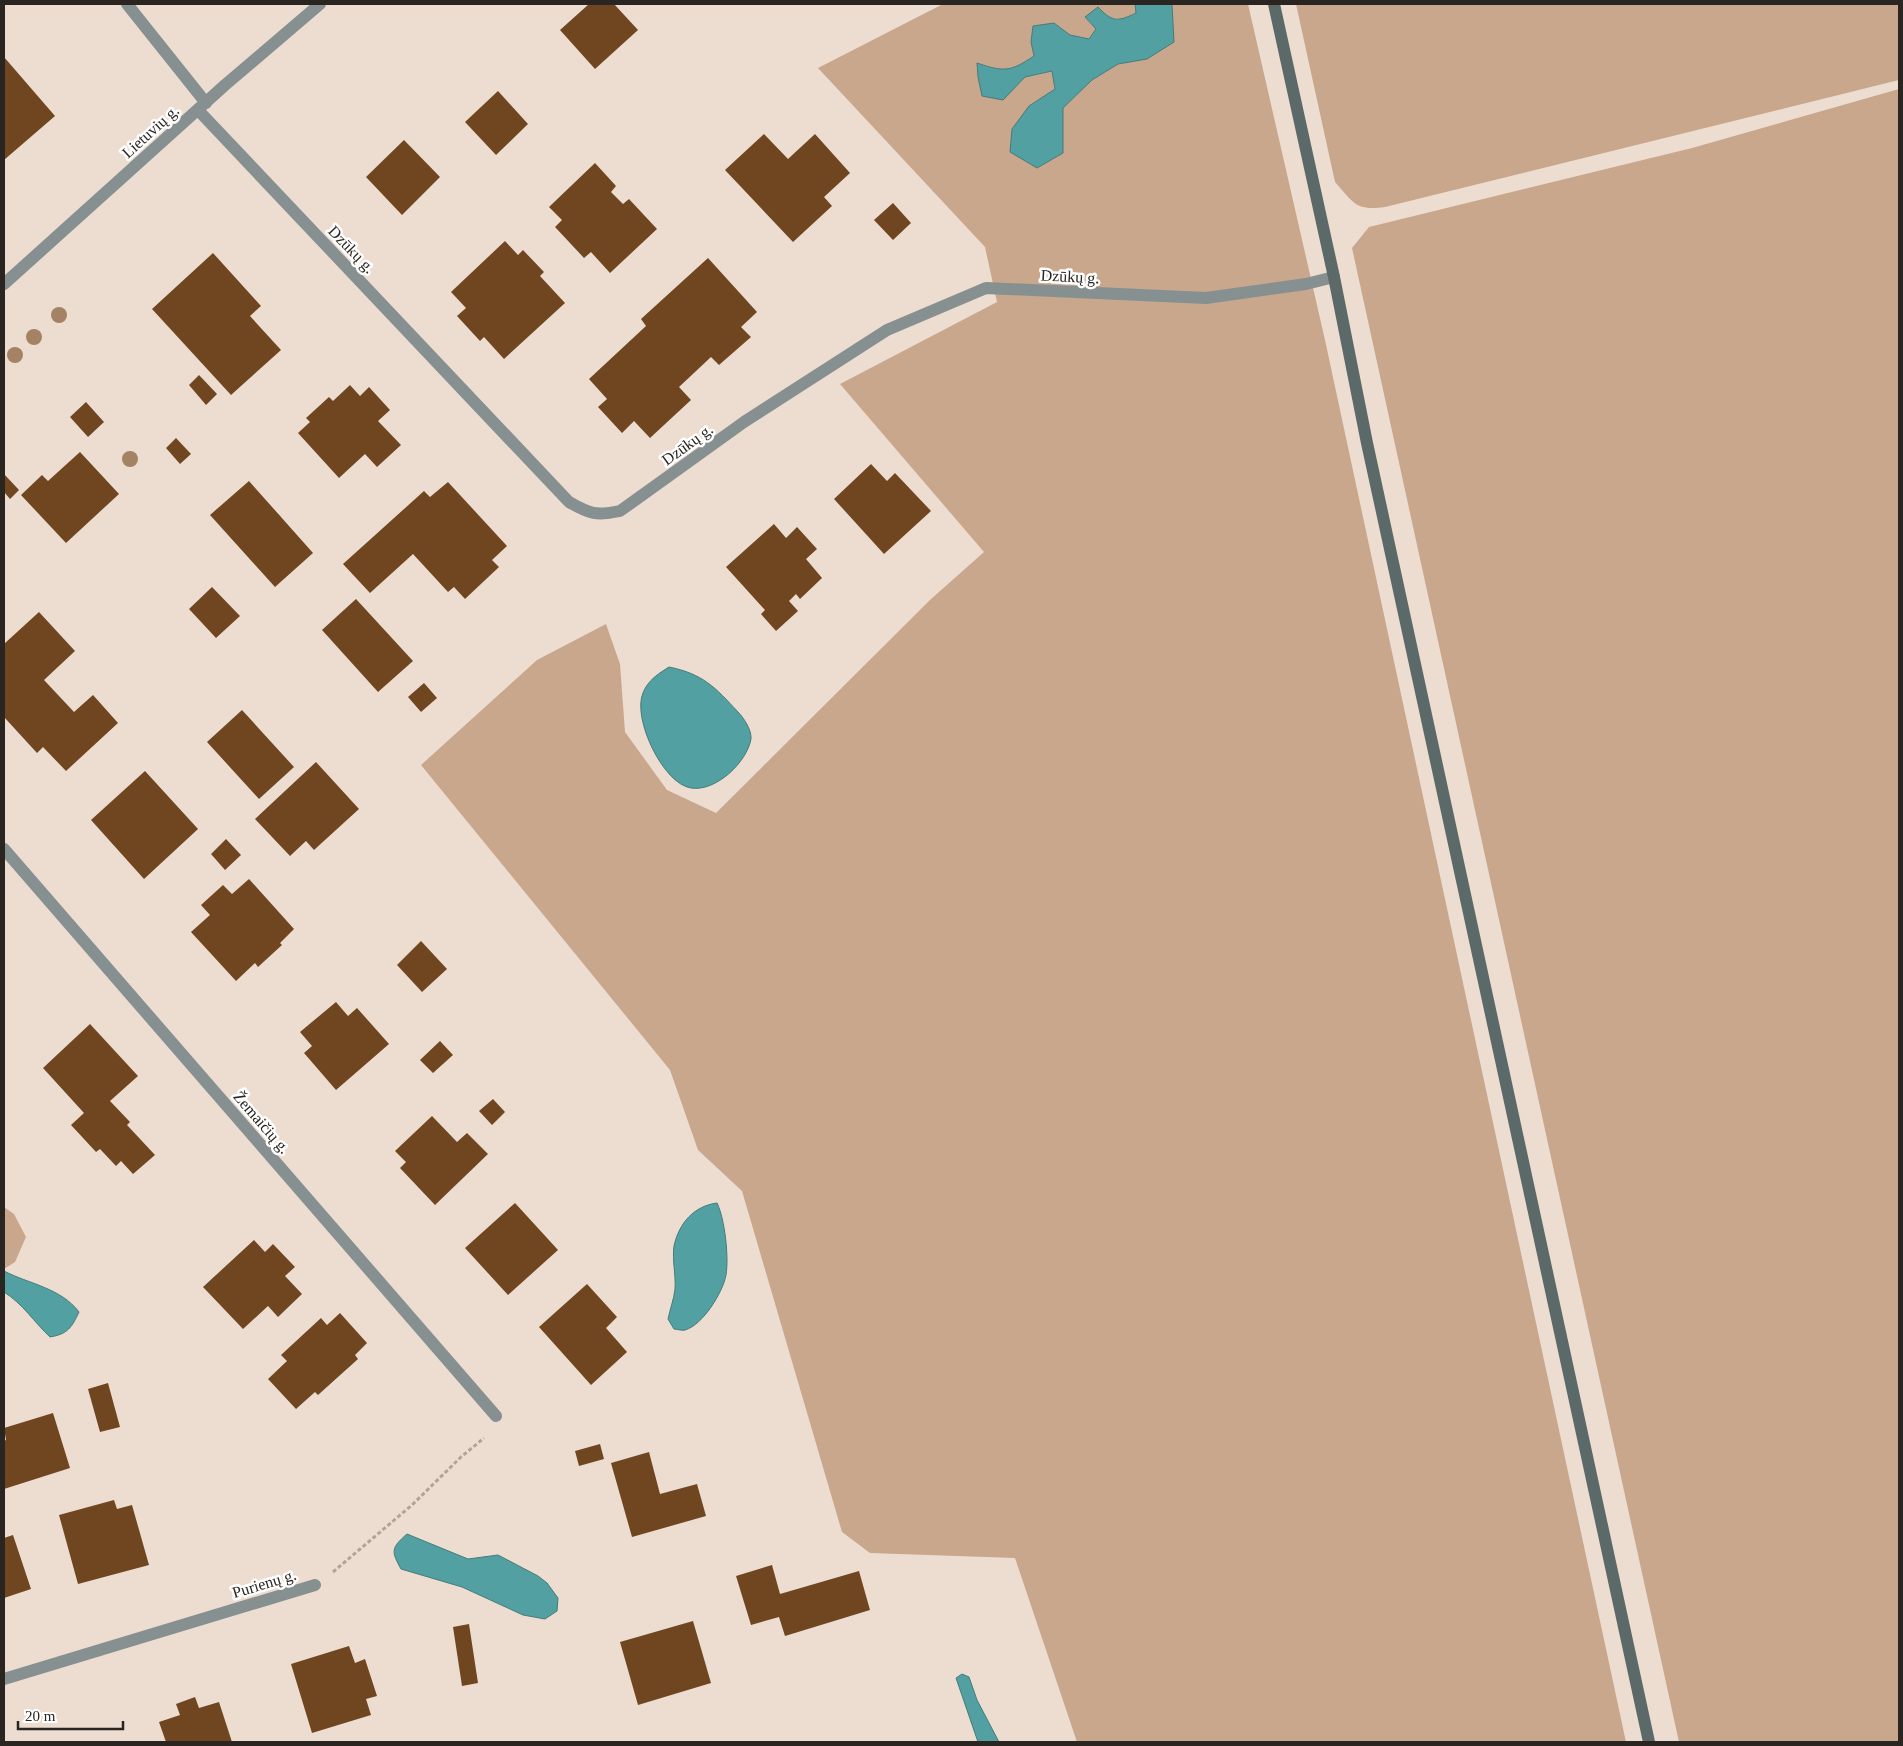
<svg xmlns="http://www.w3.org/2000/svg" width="1903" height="1746" font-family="'Times New Roman',serif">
<rect width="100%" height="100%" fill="#edddd1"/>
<path fill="#c8a78d" d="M943,4H1135L1136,13L1123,19L1085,17L1096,29L1089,39L1070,35L1054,23L1031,42L1034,56C1007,74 1006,71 977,63L978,77H1025L1052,71L1055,89L1029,106L1063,108L1092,80L1118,64L1147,59L1173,11L1172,4H1248L1325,340L1626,1742H1077L1015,1558L870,1553L842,1532L742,1191L698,1150L670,1070L421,765L537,660L606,624L620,664L625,732L667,790L716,813L930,600L984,552L840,384L997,302L985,247L818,68Z
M1296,4H1899V80L1385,207C1355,211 1354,203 1335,182Z
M1899,89V1742H1679L1352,248L1369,227L1692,148Z
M4,1207L14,1214L26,1237L15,1262L4,1269Z"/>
<path fill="#52a0a1" stroke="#467b7a" d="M1135,4H1172L1174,42L1147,59L1118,64L1092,80L1063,108V153L1037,168L1010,152L1012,129L1029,106L1055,89L1052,71L1025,77L1003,100L982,96L978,77L977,63C1004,72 1010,72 1034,56L1031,42L1033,26L1054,23L1070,35L1089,39L1096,29L1085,17L1098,7C1112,22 1118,22 1136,13Z
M669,667C703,674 715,687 738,712C743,717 752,730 751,739C747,762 716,792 691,788C663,784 632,718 643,693C648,680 658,674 669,667Z
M717,1203C725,1219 729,1258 726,1275C723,1292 703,1325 685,1330C682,1331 677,1329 674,1329L668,1319C670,1309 674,1299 675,1289C676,1275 672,1260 674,1246C679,1223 694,1206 717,1203Z
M4,1271C29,1284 61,1288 79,1312C72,1327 68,1334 50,1337C34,1322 23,1304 4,1292Z
M407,1534L468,1559L498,1555L538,1576L547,1583L558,1598L557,1611L545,1619L523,1615L462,1587L401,1569C391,1551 391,1548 407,1534Z
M962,1674L969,1677L977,1700L999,1742H978L956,1678Z"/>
<path fill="#6f4620" d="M589,4H614L638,30L595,69L560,30Z
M4,57L55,116L4,160Z
M498,91L528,124L496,155L465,122Z
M764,134L788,159L815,134L850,173L824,197L832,206L793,242L725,170Z
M404,140L440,177L402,215L366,177Z
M595,163L616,186L611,192L623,204L629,199L657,229L610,273L591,252L584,258L555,227L562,220L549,207Z
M893,203L911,223L893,240L874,220Z
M505,241L518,255L523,250L544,272L540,276L565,303L504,359L484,337L480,341L457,316L466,308L451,292Z
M213,253L261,306L250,316L281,350L231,395L152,309Z
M708,258L757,312L741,327L751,337L719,365L711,357L679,387L691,400L650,438L634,421L622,433L598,407L607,399L589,379L646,326L641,319Z
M199,375L217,394L206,405L189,385Z
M350,385L360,396L369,387L390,410L378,421L401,445L377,467L365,454L339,478L298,433L310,422L306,418L329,397L333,401Z
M86,402L104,422L88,437L70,417Z
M176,438L191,454L180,464L166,448Z
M80,452L119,494L66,543L21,495L42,475L48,481Z
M871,464L887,481L895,473L931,511L884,554L834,499Z
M4,474L19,490L10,499L4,492Z
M249,481L313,553L275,587L210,515Z
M448,482L507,546L492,560L499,567L465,599L454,587L448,592L413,554L370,593L343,564L424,491L430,497Z
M774,524L786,538L797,527L817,549L806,559L822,578L800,599L796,594L789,601L798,611L776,631L761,614L765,610L726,567Z
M212,587L240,616L216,638L189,609Z
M356,599L413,661L378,692L322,630Z
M39,612L75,651L44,680L74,712L93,695L118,723L66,771L43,747L37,753L4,717V644Z
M424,683L437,698L421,712L408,697Z
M242,710L294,767L259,799L207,742Z
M316,762L359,809L314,850L306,841L290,856L255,819Z
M145,771L198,829L144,879L91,820Z
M226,839L241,855L225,870L211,854Z
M249,879L294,929L280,943L282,945L258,967L255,963L236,981L191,932L210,915L201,905L223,885L232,894Z
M421,941L447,969L422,992L397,965Z
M336,1002L348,1016L357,1008L389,1044L336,1090L304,1053L312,1046L300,1032Z
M90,1024L138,1076L110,1101L130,1122L127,1125L155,1155L133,1174L121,1161L116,1166L100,1149L96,1152L71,1125L84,1113L43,1068Z
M440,1041L453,1055L433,1073L420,1060Z
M493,1099L505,1112L492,1125L479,1111Z
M432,1116L457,1142L467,1133L488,1154L435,1205L400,1168L406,1162L395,1151Z
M515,1203L558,1250L508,1295L465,1248Z
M254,1240L265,1252L273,1244L295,1267L285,1276L302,1294L278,1317L268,1306L243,1329L203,1287Z
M587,1284L617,1317L606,1328L627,1352L591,1385L539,1327Z
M340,1313L367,1343L355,1355L358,1359L318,1395L315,1392L296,1409L268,1379L287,1361L281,1355L321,1318L327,1325Z
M108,1383L120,1427L100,1432L88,1389Z
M53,1413L70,1468L4,1489V1441L6,1440L4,1428Z
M600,1444L604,1459L579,1466L575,1451Z
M649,1452L660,1494L697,1484L706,1516L632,1537L611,1463Z
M114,1500L117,1509L132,1505L149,1565L78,1584L59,1515Z
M13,1535L31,1589L4,1598V1538Z
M772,1565L780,1594L859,1571L870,1610L785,1636L779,1617L751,1625L736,1576Z
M693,1621L711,1683L638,1705L620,1642Z
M469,1624L478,1683L462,1686L453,1627Z
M349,1646L355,1663L365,1659L377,1696L366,1699L371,1715L312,1733L291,1664Z
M195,1697L199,1708L219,1702L232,1742H166L159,1722L180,1715L176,1704Z"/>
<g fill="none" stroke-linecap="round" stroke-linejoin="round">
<path stroke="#b0a399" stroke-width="3" stroke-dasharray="4 2.5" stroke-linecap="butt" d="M333,1572L412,1505L461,1457L484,1438"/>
<path stroke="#879090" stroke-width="12" d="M127,4L206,103
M198,110L569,502C590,514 596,516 620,511L744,422L887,330L986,288L1206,298L1306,284L1334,277
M4,284L225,85L320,4
M4,849L496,1416
M4,1679L315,1585"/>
<path stroke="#5c6969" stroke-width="12" d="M1274,4L1334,277L1367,443L1649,1742"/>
</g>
<g fill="#a38363">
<circle cx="59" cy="315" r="8"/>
<circle cx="34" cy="337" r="8"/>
<circle cx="15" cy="355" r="8"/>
<circle cx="130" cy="459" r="8"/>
</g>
<g text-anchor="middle" stroke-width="5" stroke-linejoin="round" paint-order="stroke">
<g font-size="16" fill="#2a2520" stroke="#fff">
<text transform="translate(150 131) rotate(-42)" y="6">Lietuvių g.</text>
<text transform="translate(352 249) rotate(46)" y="6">Dzūkų g.</text>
<text transform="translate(1070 276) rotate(3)" y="6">Dzūkų g.</text>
<text transform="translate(687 444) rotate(-36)" y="6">Dzūkų g.</text>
<text transform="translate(262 1122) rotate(49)" y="6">Žemaičių g.</text>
<text transform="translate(264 1583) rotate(-17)" y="6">Purienų g.</text>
</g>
</g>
<rect width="1903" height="1746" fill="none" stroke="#2a2520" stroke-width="10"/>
<path d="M18 1721v8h105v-8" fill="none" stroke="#2a2520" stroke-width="2.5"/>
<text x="25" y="1721" font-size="15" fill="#2a2520" stroke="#ffffff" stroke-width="4" paint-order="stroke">20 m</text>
</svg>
